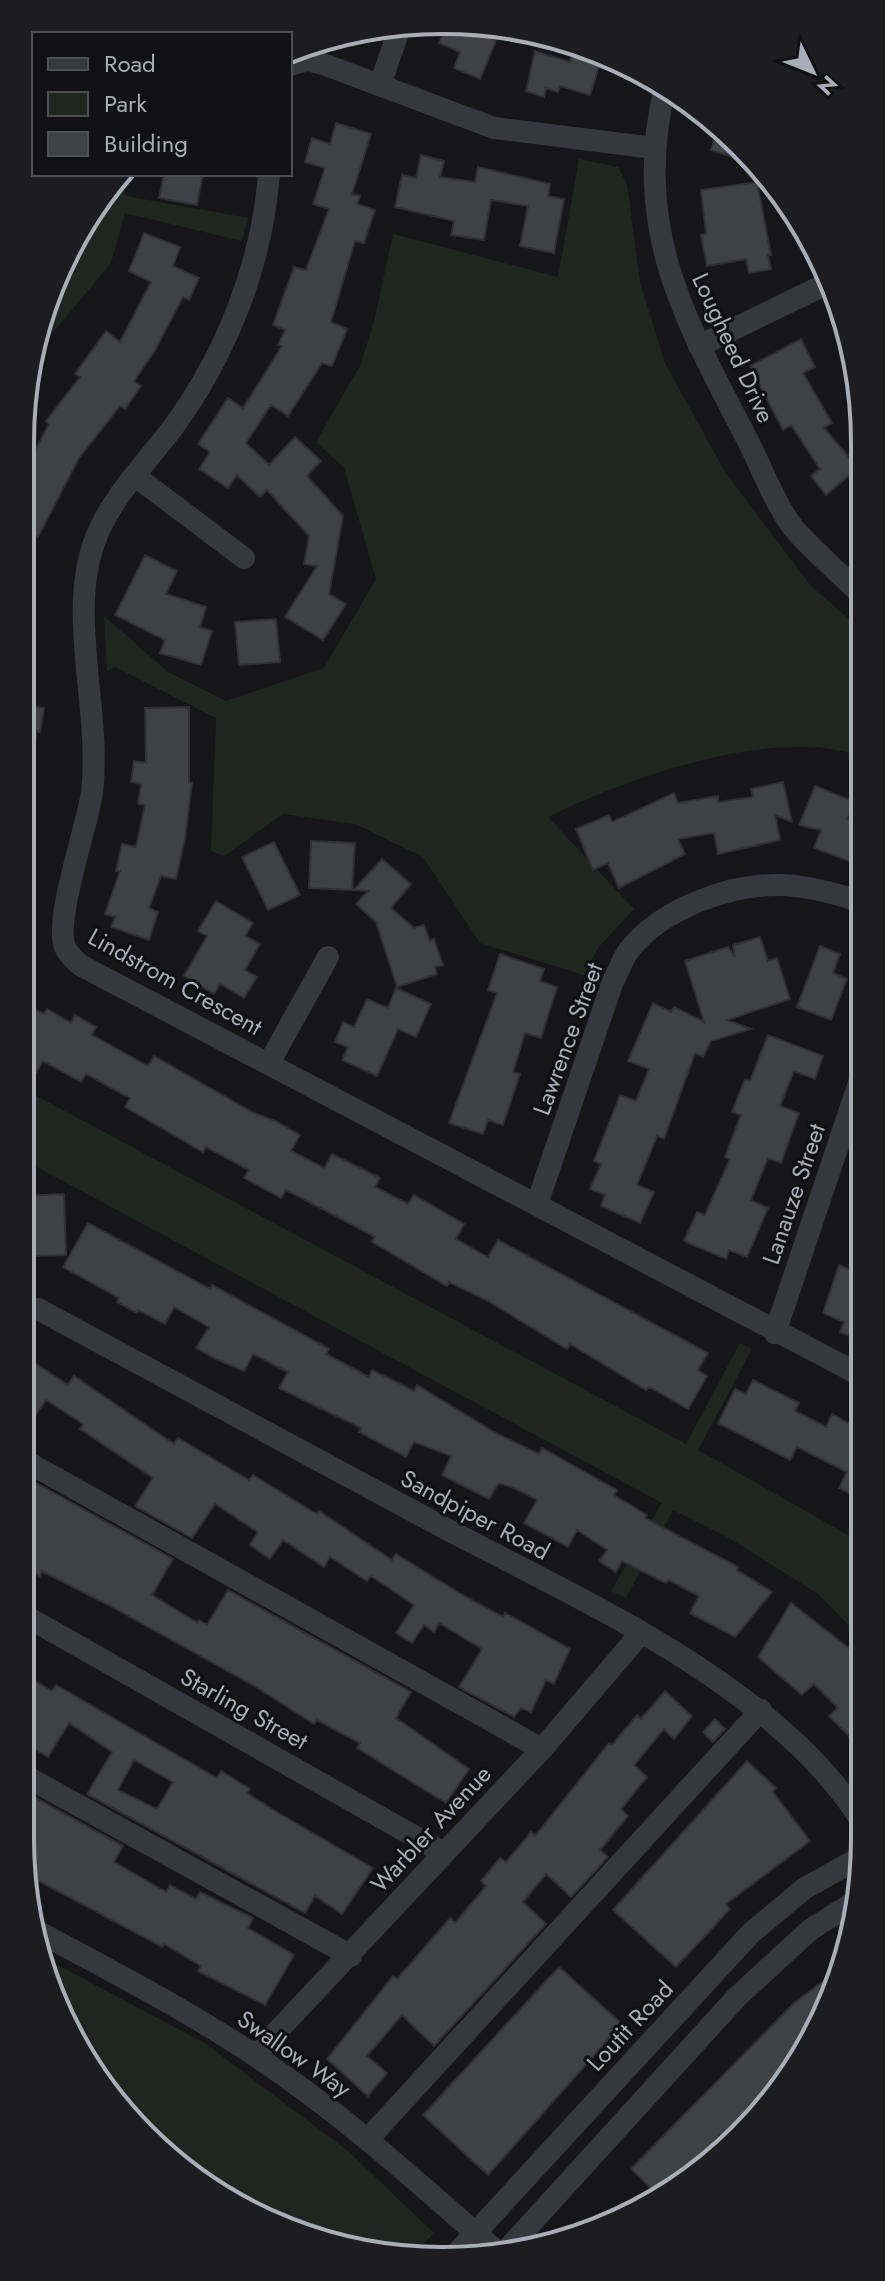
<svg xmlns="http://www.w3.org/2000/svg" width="885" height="2281" font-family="Jost,sans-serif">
<rect width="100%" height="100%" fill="#161618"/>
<path fill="#1e261f" d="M579,159L618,167L627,184L640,282L665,363L725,472L811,586L862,630V757C778,724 626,778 548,817L634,909L598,948L584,975L480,943L423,857L355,824L283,814L224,856L211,851L216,718L115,667L107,671L104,616L168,672L226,701L324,668L376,579L344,468L316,442L360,366L374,322L393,234L558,277Z
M120,174L126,196L248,218L242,241L125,213L111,263L31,359L35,333L108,185Z
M20,1087L686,1444L740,1343L752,1349L698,1450L864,1544V1641L818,1594L731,1539L673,1510L626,1598L611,1591L662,1503L20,1158Z
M39,1955L206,2044L348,2151L434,2233L412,2256L387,2257L232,2205L125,2117L43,1975Z"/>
<path fill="#404145" stroke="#303034" stroke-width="2" fill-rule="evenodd" d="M445,27L500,31L480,79L454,68L460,52L439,43Z
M575,45L602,57L590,95L560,86L558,92L546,88L544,97L526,91L535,51L570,62Z
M336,123L371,134L352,194L360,196L357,204L375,210L364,243L355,241L331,322L347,329L332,366L322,363L288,416L271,405L246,443L269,465L295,437L321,461L307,476L343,516L329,594L346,604L323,640L285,617L317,566L304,564L309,536L267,490L260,497L237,475L228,488L199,469L210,452L198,444L228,398L243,408L282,346L278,345L285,330L273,325L294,267L306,270L329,209L313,204L325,168L305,162L312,138L330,144Z
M718,127L760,164L762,166L711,150Z
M421,155L444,161L440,177L475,182L478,167L550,184L548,196L564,199L554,253L520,246L528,206L491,200L484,240L451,235L454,221L395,207L402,175L416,178Z
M164,174H203L197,205L159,198Z
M757,182L771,255H768L771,269L749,273L746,259L707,266L701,235L706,234L701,190Z
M144,233L180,247L173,266L199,278L189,300L183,297L154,352L134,381L141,386L125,409L120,406L79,458L38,537L20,528V478L49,424L46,421L80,377L75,374L106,331L120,342L151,282L129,271Z
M801,339L815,367L803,373L832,423L824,428L858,468L826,495L811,476L820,469L791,425L783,430L750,366Z
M145,555L177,571L166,594L206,607L200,627L212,631L201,665L160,653L165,640L115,615Z
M276,619L280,662L239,665L235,622Z
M20,704L44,708L40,732L36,731L33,784L20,783Z
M189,707V782L192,783L185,838L176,879L161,876L149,908L158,912L149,940L111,927L115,917L105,914L120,871H116L122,844L136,847L145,805L138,804L141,784L131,782L134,761L146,763L145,708Z
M783,782L792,822L775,815L780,840L718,854L714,833L678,839L685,854L619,888L608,863L593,870L576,829L609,815L612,822L674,793L678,803L718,796V802L753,797L751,789Z
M815,786L855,802L848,819L856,822L853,828L862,831L863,866L814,848L821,830L799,825Z
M311,841L355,843L352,890L309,888Z
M274,842L300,895L268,910L242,857Z
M382,859L411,884L391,908L414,928L424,925L430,941L434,939L443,965L435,967L437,974L397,987L376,922L356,904L368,891L354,890Z
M216,901L253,923L245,936L260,944L245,970L257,977L244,998L220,984L214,994L184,976L207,936L198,931Z
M760,937L768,961L777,958L790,999L727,1020L751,1029L711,1041L703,1057L695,1053L664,1139L657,1136L637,1185L654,1192L640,1223L601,1206L605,1195L590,1189L601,1164L594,1161L620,1095L636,1101L649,1069L628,1061L653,1003L671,1012L674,1007L704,1022L685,961L728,947L735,957L733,945Z
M820,946L840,954L833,973L847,979L831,1020L797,1007Z
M500,954L544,969L540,981L557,987L541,1038L525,1033L513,1072L520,1074L503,1125L488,1120L483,1134L449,1123L497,993L488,990Z
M396,988L431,1004L416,1037L398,1029L377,1076L342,1060L348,1047L335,1042L343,1022L354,1027L367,999L388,1008Z
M20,1001L44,1014L47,1009L71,1023L75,1015L96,1027L92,1035L148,1066L154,1056L254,1113L275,1121L300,1135L291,1151L324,1168L332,1154L380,1178L375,1187L408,1204L414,1195L464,1224L456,1239L488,1257L498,1240L708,1353L698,1370L707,1376L688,1409L649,1387L646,1390L570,1344L567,1349L488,1301L449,1282L447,1286L372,1242L375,1237L334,1215L286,1190L281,1198L244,1178L249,1170L206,1147L203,1152L125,1107L130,1098L86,1074L81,1082L43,1061L36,1073L20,1064Z
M768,1035L823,1056L815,1079L794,1071L780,1106L799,1113L781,1163L768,1158L751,1200L768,1208L747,1257L729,1250L726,1259L684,1241L697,1212L705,1215L730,1159L725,1157L741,1115L732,1112L745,1079L750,1081Z
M64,1194L66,1255L30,1256L29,1240L20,1241V1196Z
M88,1223L210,1289L212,1285L329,1349L326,1354L369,1377L372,1370L414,1391L417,1385L494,1432L539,1454L542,1448L576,1467L617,1490L614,1495L647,1515L645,1518L738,1567L737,1570L772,1592L735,1637L690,1613L699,1596L669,1580L666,1583L622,1561L616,1572L599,1561L607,1550L577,1530L568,1547L524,1523L537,1500L514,1488L499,1483L489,1499L442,1475L451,1456L414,1442L406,1457L359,1432L361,1428L279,1388L288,1372L253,1354L244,1371L216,1359L196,1348L209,1327L174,1307L165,1324L138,1310L137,1313L117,1302L119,1298L63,1267Z
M839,1265L864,1276V1342L840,1332L844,1322L823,1313Z
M35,1363L68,1385L74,1376L174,1444L178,1438L249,1480L253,1475L317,1514L319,1511L392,1560L396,1554L466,1597L503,1617L505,1613L570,1649L554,1684L546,1680L531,1712L521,1708L514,1717L459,1687L482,1649L439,1623L434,1632L424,1625L412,1643L396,1633L414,1605L371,1576L367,1581L330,1557L324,1567L283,1540L270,1559L250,1545L258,1532L215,1504L192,1538L135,1506L153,1478L80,1429L83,1424L46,1400L20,1438V1385Z
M753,1380L799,1403L795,1411L826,1427L832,1414L864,1432V1501L839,1488L847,1472L797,1447L790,1460L718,1423L735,1389L746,1394Z
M20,1474L173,1559L152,1595L198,1623L199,1620L207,1625L228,1590L411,1692L396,1718L469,1769L446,1803L357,1748L360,1743L317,1720L314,1724L256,1687L112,1607L42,1571L40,1576L20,1565Z
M791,1603L858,1655L854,1659L865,1670V1752L829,1716L838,1708L814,1684L802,1695L758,1657Z
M20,1672L52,1691L56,1685L217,1778L221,1771L250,1789L247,1793L275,1811L373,1868L342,1914L315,1896L305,1913L87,1794L112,1752L69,1723L48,1757L20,1740ZM134,1760L173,1782L157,1809L118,1790Z
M665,1691L692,1716L674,1739L664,1729L634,1765L647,1777L621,1809L628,1816L600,1850L608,1857L571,1897L546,1874L523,1902L546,1924L434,2046L402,2015L367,2056L387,2073L368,2096L327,2059L393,1976L397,1979L450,1918L455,1923L486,1886L481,1881L500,1858L506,1862L531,1832L535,1836L609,1743L612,1745L637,1715L641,1719Z
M715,1719L725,1729L713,1742L703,1732Z
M747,1761L776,1788L773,1792L810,1841L726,1904L730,1909L676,1967L613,1910Z
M20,1789L123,1846L114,1862L166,1892L170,1885L196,1899L200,1892L253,1918L248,1928L294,1955L265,2005L198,1971L201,1966L164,1944L162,1947L26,1874L20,1838Z
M559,1967L622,2024L488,2175L423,2115Z
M841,1968L778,2095L728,2142L720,2135L660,2197L631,2169L794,2003Z"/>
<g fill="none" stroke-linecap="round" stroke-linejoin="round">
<path stroke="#37383d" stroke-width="22" d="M290,65L308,60L323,64L494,128L654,148
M380,85L401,24
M665,86C632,229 683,316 747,439C761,466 777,509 796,531C816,553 840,574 862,595
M269,174C262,264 227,353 174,426C148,461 114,494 97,535C65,612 102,709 92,793C87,826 54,921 65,947C68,954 74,959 80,965L864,1377
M699,346L830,282
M135,476L244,558
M269,1063L328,957
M537,1204L613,981C619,971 623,957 630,949C662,909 729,884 779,885C806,885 836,894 863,902
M20,1315L38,1309C171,1380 304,1452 437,1524C578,1599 782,1687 865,1827
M775,1333L863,1071
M20,1458L542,1749
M20,1613L442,1852
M20,1773L351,1956
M35,1930C119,1975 205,2019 283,2075C360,2129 429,2193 500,2254
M255,2055L542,1749L641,1633
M368,2139L761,1710
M503,2254L737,1997L810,1930L857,1900
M455,2255L751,1933L805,1888L863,1856"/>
</g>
<g text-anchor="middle" stroke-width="6" stroke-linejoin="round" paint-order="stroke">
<g font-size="24" fill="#a8adb8" stroke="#111113">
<text transform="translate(733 348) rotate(65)" y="8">Lougheed Drive</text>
<text transform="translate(175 982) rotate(29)" y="8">Lindstrom Crescent</text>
<text transform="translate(568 1039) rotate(-70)" y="8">Lawrence Street</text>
<text transform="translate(794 1194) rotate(-71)" y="8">Lanauze Street</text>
<text transform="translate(475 1515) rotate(28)" y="8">Sandpiper Road</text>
<text transform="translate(244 1709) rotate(29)" y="8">Starling Street</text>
<text transform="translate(431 1829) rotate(-47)" y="8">Warbler Avenue</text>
<text transform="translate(630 2026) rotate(-47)" y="8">Loutit Road</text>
<text transform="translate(294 2054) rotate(35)" y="8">Swallow Way</text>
</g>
</g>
<path d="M0 0H885V2281H0ZM442 34H443A408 408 0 0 1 851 442V1839A408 408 0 0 1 443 2247H442A408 408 0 0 1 34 1839V442A408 408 0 0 1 442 34Z" fill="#1d1d20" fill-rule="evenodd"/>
<path fill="none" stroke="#a8adb8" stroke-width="4" d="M442 34H443A408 408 0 0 1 851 442V1839A408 408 0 0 1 443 2247H442A408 408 0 0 1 34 1839V442A408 408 0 0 1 442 34Z"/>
<rect x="32" y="32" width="260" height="144" fill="#111113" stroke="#4d4f55" stroke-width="2"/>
<rect x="48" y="58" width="40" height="12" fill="#37383d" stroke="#4d4f55" stroke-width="2"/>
<text x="104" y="72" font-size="24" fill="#a8adb8">Road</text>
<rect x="48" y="92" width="40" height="24" fill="#1e261f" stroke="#4d4f55" stroke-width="2"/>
<text x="104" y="112" font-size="24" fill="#a8adb8">Park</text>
<rect x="48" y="132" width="40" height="24" fill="#404145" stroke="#4d4f55" stroke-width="2"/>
<text x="104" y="152" font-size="24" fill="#a8adb8">Building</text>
<g transform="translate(813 72) rotate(133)" stroke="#111113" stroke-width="6" paint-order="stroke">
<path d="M0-6L14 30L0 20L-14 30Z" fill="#a8adb8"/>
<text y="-12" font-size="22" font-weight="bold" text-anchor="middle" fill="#a8adb8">N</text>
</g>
</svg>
